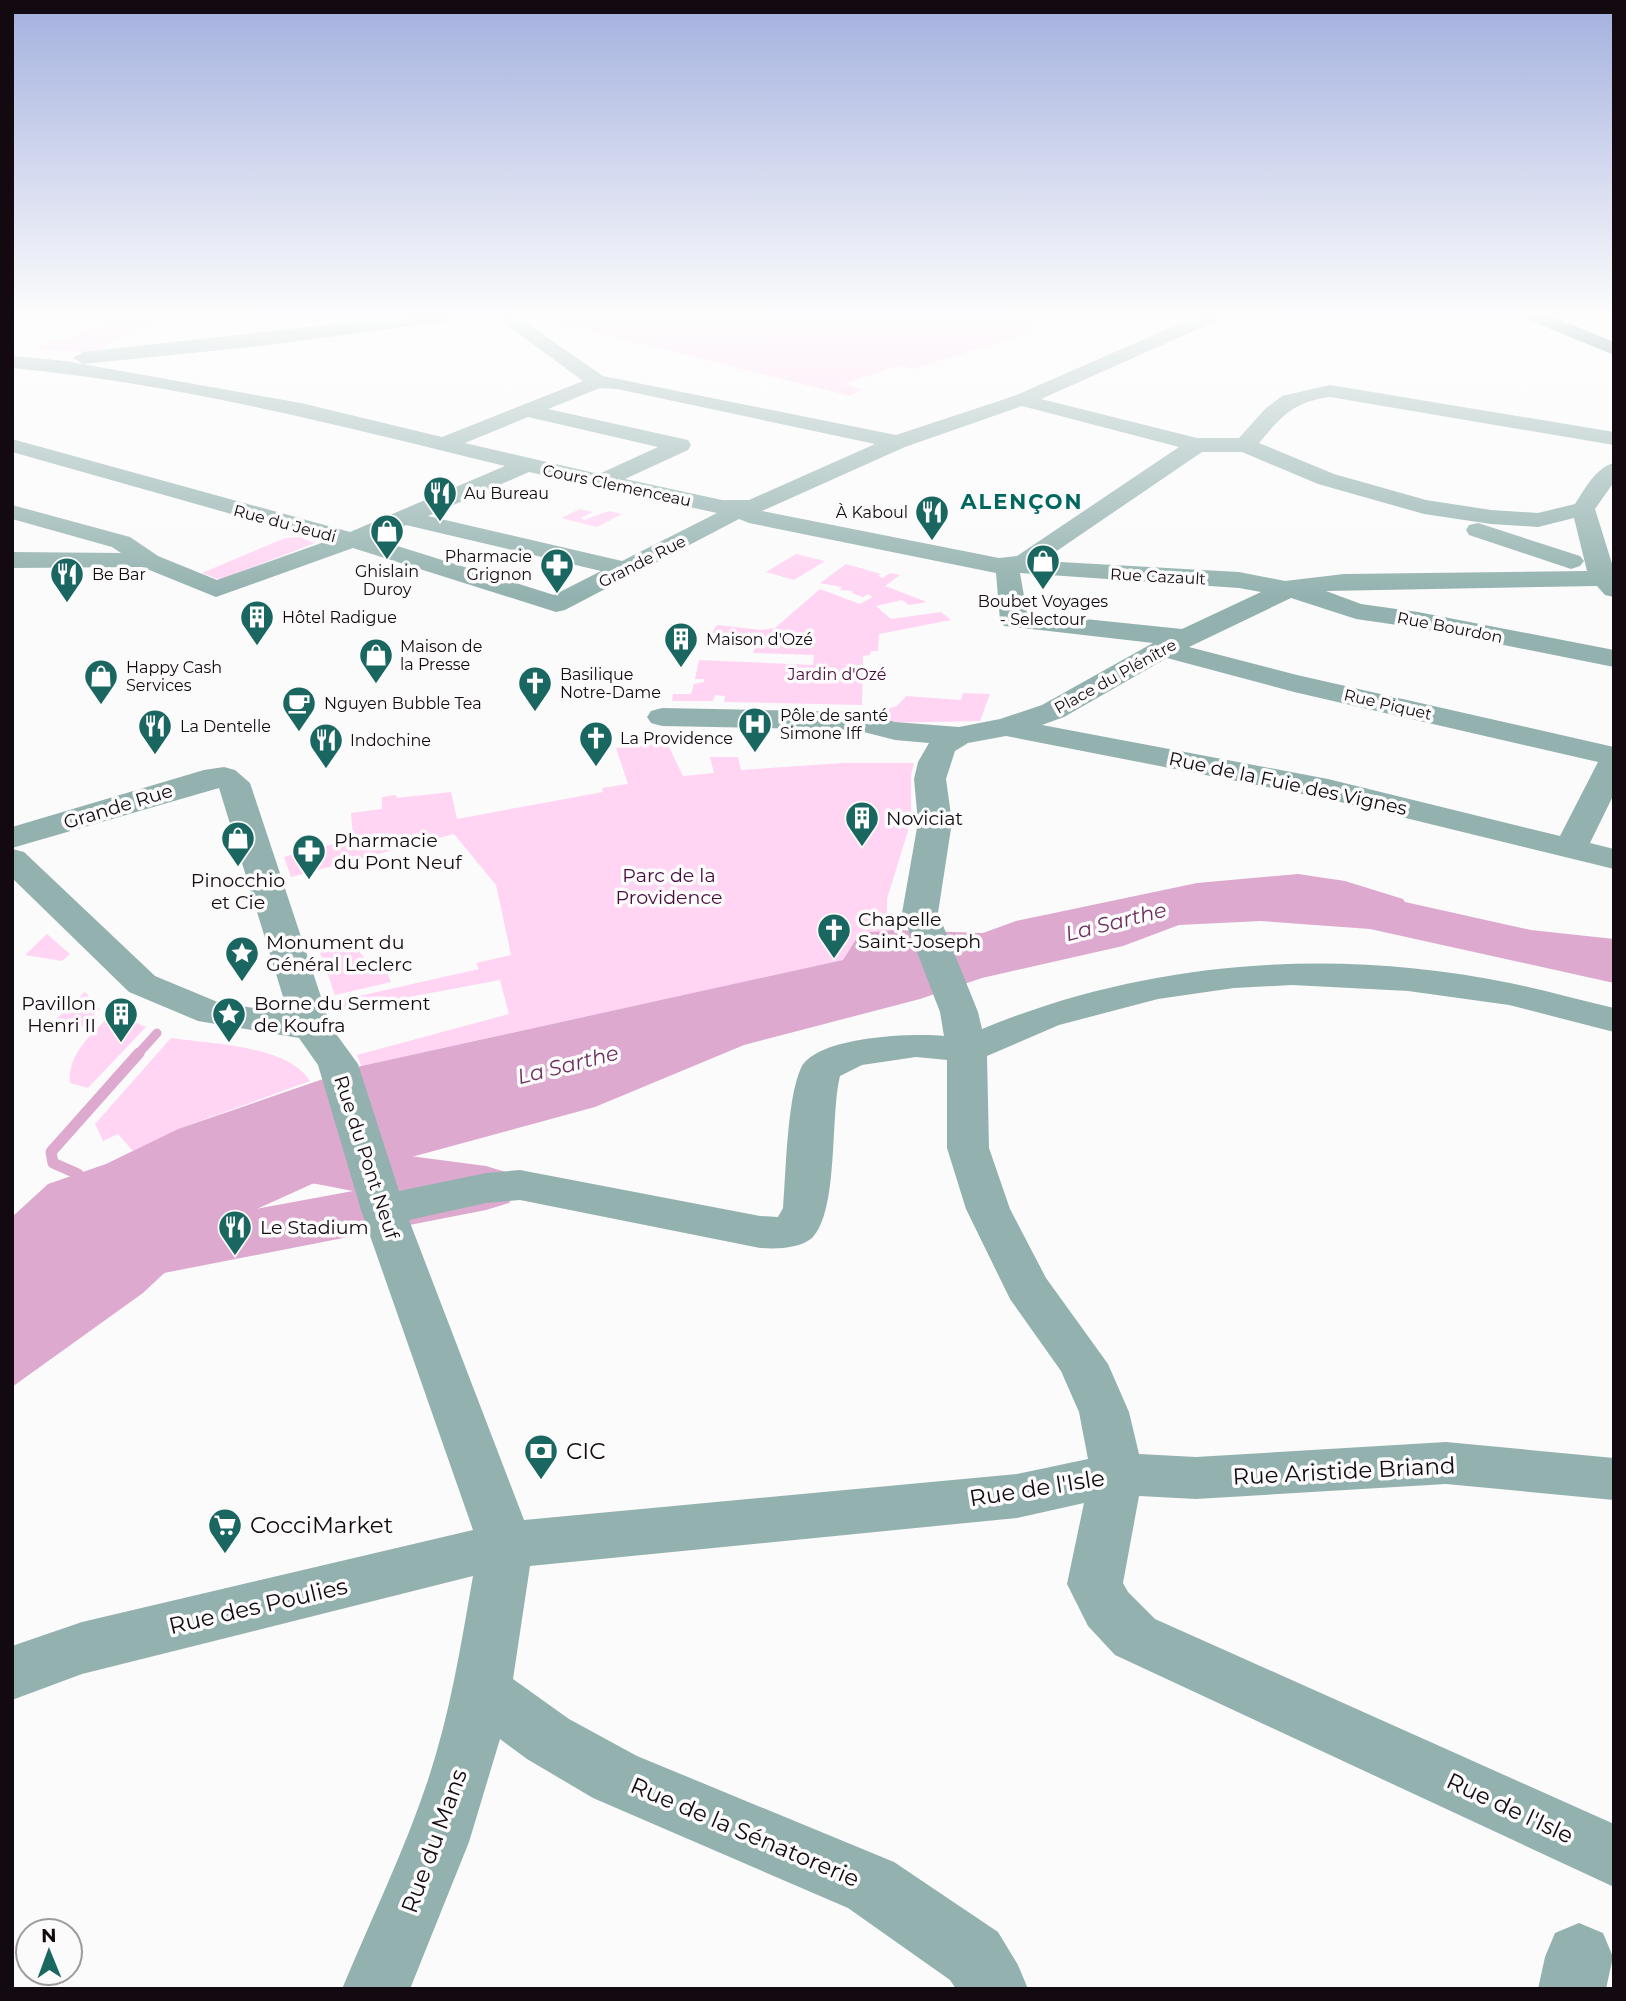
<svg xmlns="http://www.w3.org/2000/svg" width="1626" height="2001" font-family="Montserrat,sans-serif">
<rect width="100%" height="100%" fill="#fbfbfb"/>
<path fill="#ffd5f3" d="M118,316H199L169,323L154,322L93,352L41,350L45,348L37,347L49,341L62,342Z
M530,316H1036L1043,321L1029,325L1030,332L913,369L900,365L844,384L863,390L850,396Z
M580,509L593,512L581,518L584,520L609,511L622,514L597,527L561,518Z
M299,537L315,543L220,580L202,573L285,538Z
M796,554L825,561L794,580L766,572Z
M846,564L881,574L878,576L883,578L890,573L900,575L885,586L927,602L909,605L902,600L876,606L891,619L941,612L951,620L879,634L878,651H871L870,655L863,656L862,705L724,702L725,696L715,695L713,701H672L673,694H691L694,684L704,682V679H695L699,660L813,665L814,655L753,653L755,647L704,644L717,625L761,630L775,628L820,589L860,604L873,597L868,594L863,597L852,593L853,591L840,590L842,587L820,583Z
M963,693L990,694L980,721L878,723V711L897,706L906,696L961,700Z
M667,743L683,776L714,773L710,757H738L741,770L843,763H914L911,775V821L887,899V913L893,930L860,933L844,960L361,1066L357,1055L509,1014L500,980L340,1010L337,1001L479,969L476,963L511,955L496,885L454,834L291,877L284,857L353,839L351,813L382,809V797L396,795L397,798L451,792L457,819L603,792L602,788L628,784L616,748Z
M47,934L70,954L62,961L25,955Z
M372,939L375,946L358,950L371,966L383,964L391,982L335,995L320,953Z
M85,992L100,1009L75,1033L47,1028Z
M113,1013L146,1027L88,1088L70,1083C67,1053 93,1033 113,1013Z
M171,1038C211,1044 288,1045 310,1081L178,1129L133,1151L118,1134L103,1141L95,1124Z"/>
<path fill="#dda9ce" d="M1298,874L1345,881L1403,899L1405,902L1531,930L1614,939V983L1370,929L1261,921L1179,925L1123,946L982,978L920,999L744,1045L595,1107L312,1184L210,1230L143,1293L12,1387V1217L48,1184L106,1164L178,1129L361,1066L843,960L860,933L894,930L983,933L1016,921L1197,883Z"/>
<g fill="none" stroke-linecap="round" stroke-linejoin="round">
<path stroke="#dda9ce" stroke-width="9" d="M138,1054L157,1033"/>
<path stroke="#dda9ce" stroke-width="11" d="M78,1174L53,1163L51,1152L139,1053"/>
<path fill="#dda9ce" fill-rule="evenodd" d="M318,1144L486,1166L509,1173L518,1188L509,1203L486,1210L77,1290L37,1327L12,1334V1270L32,1253L56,1246L353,1191L296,1180L286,1165L296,1150Z"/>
<path fill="#93b2af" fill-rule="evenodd" d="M405,316H458L449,321L260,346L83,364L73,358L83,352Z
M495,316H516L603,376L896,435L1014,396L1197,316H1221L1218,320L1041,399L1197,438H1239L1265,409L1282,396L1330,385L1614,432V445L1330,397C1293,402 1282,416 1259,443L1334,474L1426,500L1491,510L1538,513L1575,504C1585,489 1595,468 1614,463V482L1595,509L1614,570V597L1605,595L1597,586L1326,591L1361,604L1418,612L1614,650V667L1418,628L1356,619L1291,598L1189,647L1297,675L1614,747V794L1590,843L1614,849V869L1328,799L1006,736L968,743L955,751L946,779L952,822L938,913L978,1012L982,1029C1148,960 1334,947 1510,983C1545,990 1579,1000 1614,1008V1032L1509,1005L1408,991L1292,985L1234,988L1158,999L1059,1025L987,1056L989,1148L1010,1209L1046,1278L1108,1364L1129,1412L1139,1454L1196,1457L1446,1442L1614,1458V1500L1446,1484L1196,1499L1139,1496L1123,1583L1128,1592L1155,1619L1614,1824V1887L1115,1655L1088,1626L1067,1584L1084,1503L1017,1518L530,1566L513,1679L569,1719L637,1756L894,1862L998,1932L1018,1965L1028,1989H956L950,1980L848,1908L593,1798L527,1759L500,1739L469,1842L410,1989H342C371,1919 404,1852 428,1780C450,1714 461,1645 473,1576L82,1674L12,1700V1646L82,1622L473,1530L361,1210L318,1065L299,1038L198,1021L129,992L12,878V849L24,852L155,976L220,1003L288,1013L219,788L12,848V827L204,770L224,767L235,770L250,783L331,1027L358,1064L399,1191L486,1173L520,1170L760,1216L778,1217L783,1208C786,1173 787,1098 801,1068C817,1036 913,1033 944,1036L940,1012L902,913L918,822L914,779L918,762L929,743L895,740L856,730L662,726L651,723L647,717L651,711L662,708L856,712L895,722L959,727L1000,719L1042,705L1153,643L1004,626L1000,620L996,573L749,523L739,519L565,610L556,612L353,548L216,597L142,567L12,568V552L121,553L112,547L12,519V505L130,537L158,556L217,580L327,541L12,452V439L350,532L505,466C343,426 179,384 12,368V356L65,361L301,403L442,437L583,381ZM600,388L617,389L875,444L749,500H722L625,479L688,450L691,445L688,440L548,409ZM1022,406L1179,447L1017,556L999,558L762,511L905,447ZM528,417L658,447L599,474L465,443ZM1202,452H1242L1318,484L1424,514L1491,524L1538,527L1574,518L1587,571L1344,574L1285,581L1239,572L1042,561ZM529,472L717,513L622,561L428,516ZM406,525L601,571L554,595L375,539ZM1020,573L1239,588L1261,592L1182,629L1027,613ZM1167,658L1294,692L1598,762L1560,836L1328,779L1042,725L1064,717ZM916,1057L947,1060V1148L966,1209L1010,1299L1061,1371L1079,1412L1088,1459L1017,1474L524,1520L409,1220L486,1203L520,1200L760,1248C776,1249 799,1249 812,1238C839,1211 830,1116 840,1076L862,1065Z
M1478,523L1580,556L1584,561L1580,566L1571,569L1469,535L1466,530L1469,525Z
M1579,1923L1603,1933L1613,1957L1606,1989H1538L1545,1957L1555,1933Z"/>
<path fill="#36756f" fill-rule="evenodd" d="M1526,316H1551L1614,342V355L1529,320Z"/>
</g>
<linearGradient id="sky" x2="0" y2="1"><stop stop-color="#a3b0de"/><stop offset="0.53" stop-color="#fdfdfd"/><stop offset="1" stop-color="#fdfdfd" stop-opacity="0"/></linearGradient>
<rect width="1626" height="596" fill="url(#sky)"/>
<defs>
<g id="restaurant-pin" transform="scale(1.75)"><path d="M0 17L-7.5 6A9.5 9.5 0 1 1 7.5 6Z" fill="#1a6660" stroke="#fbfbfb"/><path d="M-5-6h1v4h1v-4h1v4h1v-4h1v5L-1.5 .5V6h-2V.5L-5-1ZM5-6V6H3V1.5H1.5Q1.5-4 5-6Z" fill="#fff"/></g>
<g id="shop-pin" transform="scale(1.75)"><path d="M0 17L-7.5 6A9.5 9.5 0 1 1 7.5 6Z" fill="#1a6660" stroke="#fbfbfb"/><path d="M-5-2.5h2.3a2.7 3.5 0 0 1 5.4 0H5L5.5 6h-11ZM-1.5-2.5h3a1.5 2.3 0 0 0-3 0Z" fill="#fff"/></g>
<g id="pharmacy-pin" transform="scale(1.75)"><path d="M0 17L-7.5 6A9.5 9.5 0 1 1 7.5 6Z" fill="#1a6660" stroke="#fbfbfb"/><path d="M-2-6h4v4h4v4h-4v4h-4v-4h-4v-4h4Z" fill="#fff"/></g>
<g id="building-pin" transform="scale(1.75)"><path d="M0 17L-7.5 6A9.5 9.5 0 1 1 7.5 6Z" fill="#1a6660" stroke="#fbfbfb"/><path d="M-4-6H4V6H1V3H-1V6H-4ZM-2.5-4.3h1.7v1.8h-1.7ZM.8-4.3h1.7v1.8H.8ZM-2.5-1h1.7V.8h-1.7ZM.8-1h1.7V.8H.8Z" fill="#fff"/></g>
<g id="church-pin" transform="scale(1.75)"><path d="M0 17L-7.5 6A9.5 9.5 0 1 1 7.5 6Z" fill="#1a6660" stroke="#fbfbfb"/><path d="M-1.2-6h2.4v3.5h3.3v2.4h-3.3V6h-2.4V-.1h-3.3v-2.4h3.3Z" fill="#fff"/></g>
<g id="cafe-pin" transform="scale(1.75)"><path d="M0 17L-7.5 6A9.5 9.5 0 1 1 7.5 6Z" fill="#1a6660" stroke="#fbfbfb"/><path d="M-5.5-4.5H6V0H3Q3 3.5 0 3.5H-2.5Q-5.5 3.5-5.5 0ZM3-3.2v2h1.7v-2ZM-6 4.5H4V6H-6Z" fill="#fff"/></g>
<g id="hospital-pin" transform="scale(1.75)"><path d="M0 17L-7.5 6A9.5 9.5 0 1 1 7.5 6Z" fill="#1a6660" stroke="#fbfbfb"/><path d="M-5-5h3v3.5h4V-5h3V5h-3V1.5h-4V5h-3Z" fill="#fff"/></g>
<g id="sight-pin" transform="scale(1.75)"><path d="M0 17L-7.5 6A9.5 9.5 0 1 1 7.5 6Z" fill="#1a6660" stroke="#fbfbfb"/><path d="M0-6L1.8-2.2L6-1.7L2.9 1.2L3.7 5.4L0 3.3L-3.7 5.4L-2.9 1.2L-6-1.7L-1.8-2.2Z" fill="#fff"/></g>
<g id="bank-pin" transform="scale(1.75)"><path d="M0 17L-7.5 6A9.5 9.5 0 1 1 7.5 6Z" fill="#1a6660" stroke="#fbfbfb"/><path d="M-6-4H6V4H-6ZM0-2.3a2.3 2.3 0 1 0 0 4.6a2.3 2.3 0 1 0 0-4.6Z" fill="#fff"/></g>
<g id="supermarket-pin" transform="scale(1.75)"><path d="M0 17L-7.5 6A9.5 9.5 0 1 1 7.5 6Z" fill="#1a6660" stroke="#fbfbfb"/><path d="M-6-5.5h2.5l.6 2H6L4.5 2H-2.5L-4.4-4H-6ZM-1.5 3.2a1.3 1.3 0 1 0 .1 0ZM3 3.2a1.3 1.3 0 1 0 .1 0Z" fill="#fff"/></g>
</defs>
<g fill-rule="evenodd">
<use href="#restaurant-pin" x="440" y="493"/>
<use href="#restaurant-pin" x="932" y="512"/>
<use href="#shop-pin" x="387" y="531"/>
<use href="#shop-pin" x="1043" y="561"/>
<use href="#pharmacy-pin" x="557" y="565"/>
<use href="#restaurant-pin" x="67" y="574"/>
<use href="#building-pin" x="257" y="617"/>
<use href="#building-pin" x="681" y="639"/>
<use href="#shop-pin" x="376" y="655"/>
<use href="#shop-pin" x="101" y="676"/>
<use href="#church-pin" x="535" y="683"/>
<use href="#cafe-pin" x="299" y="703"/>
<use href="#hospital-pin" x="755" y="724"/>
<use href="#restaurant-pin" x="155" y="726"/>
<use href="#church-pin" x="596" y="738"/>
<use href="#restaurant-pin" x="326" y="740"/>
<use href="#building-pin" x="862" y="818"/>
<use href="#shop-pin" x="238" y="838"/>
<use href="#pharmacy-pin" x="309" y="851"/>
<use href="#church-pin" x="834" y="930"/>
<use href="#sight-pin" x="242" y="953"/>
<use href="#building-pin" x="121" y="1014"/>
<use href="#sight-pin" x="229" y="1014"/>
<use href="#restaurant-pin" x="235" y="1227"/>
<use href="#bank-pin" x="541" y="1451"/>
<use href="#supermarket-pin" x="225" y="1525"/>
</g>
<g text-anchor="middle" stroke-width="7" stroke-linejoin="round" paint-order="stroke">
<g font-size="16" fill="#130910" stroke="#fbfbfb">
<text transform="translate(617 485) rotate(12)" y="6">Cours Clemenceau</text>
<text transform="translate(285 523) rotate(15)" y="6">Rue du Jeudi</text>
<text transform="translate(642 561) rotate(-27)" y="6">Grande Rue</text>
<text transform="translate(1158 576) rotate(3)" y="6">Rue Cazault</text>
<text transform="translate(1450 627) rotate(11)" y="6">Rue Bourdon</text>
<text transform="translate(1115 676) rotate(-29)" y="6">Place du Plénître</text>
<text transform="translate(1388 704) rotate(13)" y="6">Rue Piquet</text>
</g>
<g font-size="16" fill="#130910" stroke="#fbfbfb" text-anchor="start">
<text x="464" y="499">Au Bureau</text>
<text x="908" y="518" text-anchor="end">À Kaboul</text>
<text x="532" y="562" text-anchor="end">Pharmacie<tspan x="532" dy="18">Grignon</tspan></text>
<text x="387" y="577" text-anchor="middle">Ghislain<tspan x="387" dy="18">Duroy</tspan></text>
<text x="92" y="580">Be Bar</text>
<text x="1043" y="607" text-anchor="middle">Boubet Voyages<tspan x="1043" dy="18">- Selectour</tspan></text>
<text x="282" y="623">Hôtel Radigue</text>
<text x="706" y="645">Maison d'Ozé</text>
<text x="400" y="652">Maison de<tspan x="400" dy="18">la Presse</tspan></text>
<text x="126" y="673">Happy Cash<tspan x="126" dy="18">Services</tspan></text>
<text x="560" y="680">Basilique<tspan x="560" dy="18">Notre-Dame</tspan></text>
<text x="324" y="709">Nguyen Bubble Tea</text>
<text x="780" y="721">Pôle de santé<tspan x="780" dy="18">Simone Iff</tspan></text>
<text x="180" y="732">La Dentelle</text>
<text x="620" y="744">La Providence</text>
<text x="350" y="746">Indochine</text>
</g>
<g font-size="16" fill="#480c3d" stroke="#fbfbfb">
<text x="837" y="680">Jardin d'Ozé</text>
</g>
<g font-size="19" fill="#130910" stroke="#fbfbfb">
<text transform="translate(1288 783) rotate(12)" y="7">Rue de la Fuie des Vignes</text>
<text transform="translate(118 806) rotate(-17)" y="7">Grande Rue</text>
<text transform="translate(367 1157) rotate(72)" y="7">Rue du Pont Neuf</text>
</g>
<g font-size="19" fill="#130910" stroke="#fbfbfb" text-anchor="start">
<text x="886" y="825">Noviciat</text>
<text x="334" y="847">Pharmacie<tspan x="334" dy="22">du Pont Neuf</tspan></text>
<text x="238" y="887" text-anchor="middle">Pinocchio<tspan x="238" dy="22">et Cie</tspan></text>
<text x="858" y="926">Chapelle<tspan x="858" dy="22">Saint-Joseph</tspan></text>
<text x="266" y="949">Monument du<tspan x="266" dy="22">Général Leclerc</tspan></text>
<text x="96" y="1010" text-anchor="end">Pavillon<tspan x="96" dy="22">Henri II</tspan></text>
<text x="254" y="1010">Borne du Serment<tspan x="254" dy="22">de Koufra</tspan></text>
<text x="260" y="1234">Le Stadium</text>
</g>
<g font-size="19" fill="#480c3d" stroke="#fbfbfb">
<text x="669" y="882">Parc de la<tspan x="669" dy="22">Providence</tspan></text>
</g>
<g font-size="21" font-weight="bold" letter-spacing="2" fill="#006660" stroke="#fbfbfb">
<text x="1022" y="509">ALENÇON</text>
</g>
<g font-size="21" font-style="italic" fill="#6c2f5f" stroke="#fbfbfb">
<text transform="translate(1116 922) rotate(-14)" y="7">La Sarthe</text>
<text transform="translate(568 1065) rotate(-14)" y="7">La Sarthe</text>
</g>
<g font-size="23" fill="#130910" stroke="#fbfbfb" text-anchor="start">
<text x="566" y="1459">CIC</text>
<text x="250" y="1533">CocciMarket</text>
</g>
<g font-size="23" fill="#130910" stroke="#fbfbfb">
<text transform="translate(1344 1471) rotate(-3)" y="8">Rue Aristide Briand</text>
<text transform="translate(1037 1488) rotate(-9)" y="8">Rue de l'Isle</text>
<text transform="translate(258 1606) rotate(-13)" y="8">Rue des Poulies</text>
<text transform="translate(1510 1808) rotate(25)" y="8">Rue de l'Isle</text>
<text transform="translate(745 1832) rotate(23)" y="8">Rue de la Sénatorerie</text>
<text transform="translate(434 1841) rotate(-70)" y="8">Rue du Mans</text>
</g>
</g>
<rect width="1626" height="2001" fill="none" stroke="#130910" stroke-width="28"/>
<g transform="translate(49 1952) rotate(359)"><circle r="33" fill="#fbfbfb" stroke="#9e9a9d" stroke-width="2"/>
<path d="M0-5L12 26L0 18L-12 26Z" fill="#1a6660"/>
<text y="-10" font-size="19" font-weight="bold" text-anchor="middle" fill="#130910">N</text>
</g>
</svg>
